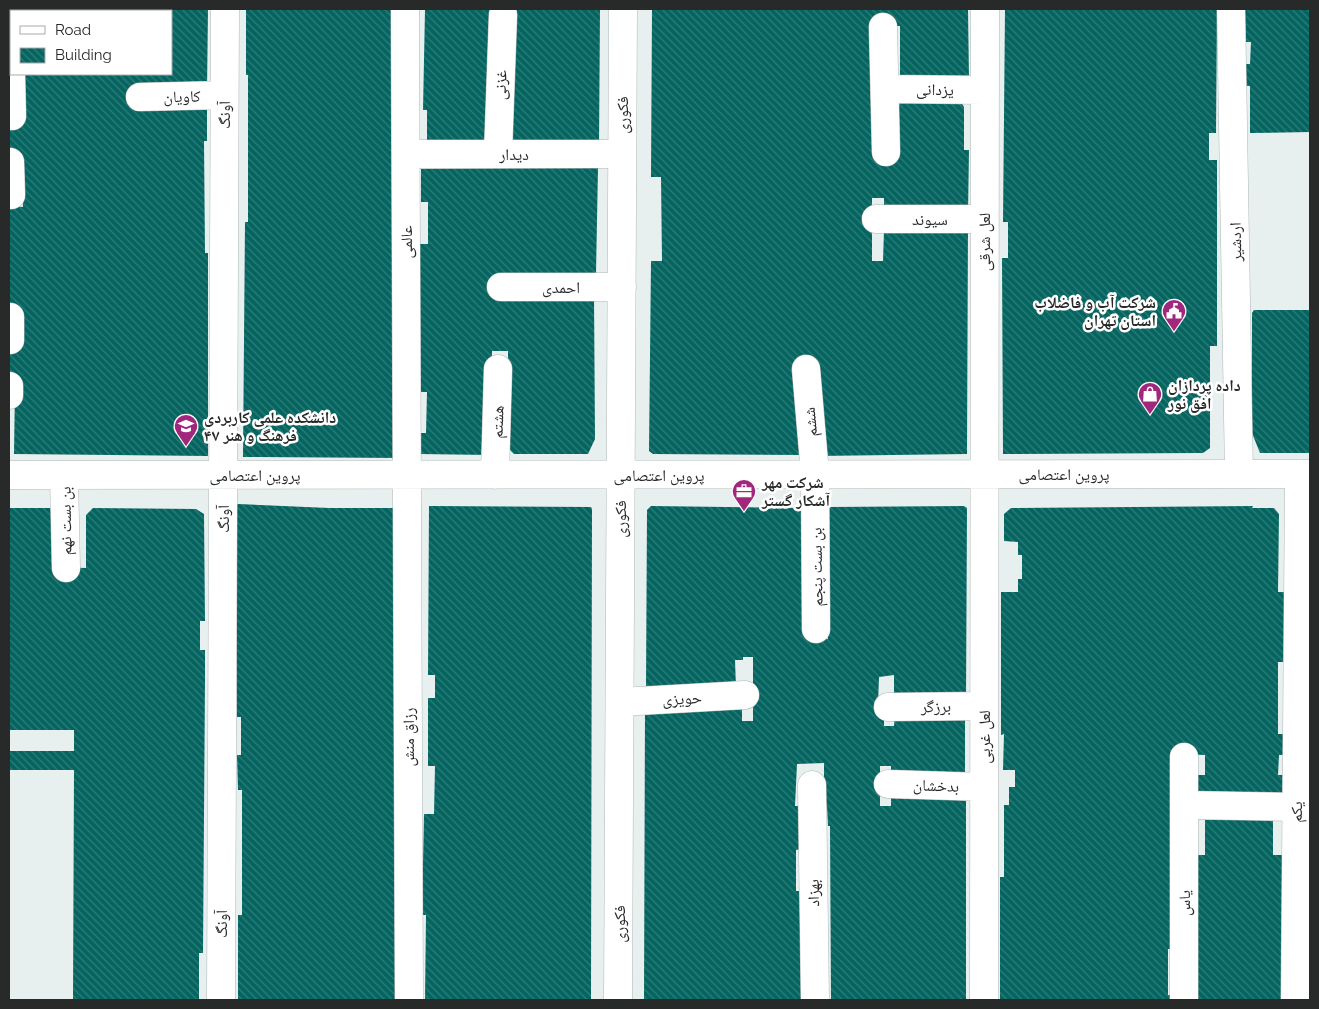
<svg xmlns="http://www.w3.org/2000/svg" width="1319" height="1009" font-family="Raleway,'Noto Naskh Arabic',sans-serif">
<defs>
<pattern id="building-back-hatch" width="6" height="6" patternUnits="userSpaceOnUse" patternTransform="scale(1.25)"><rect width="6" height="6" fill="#046560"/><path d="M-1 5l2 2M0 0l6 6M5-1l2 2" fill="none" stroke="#327c78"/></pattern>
</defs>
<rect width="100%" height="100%" fill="#e7f0ef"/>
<path fill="url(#building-back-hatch)" d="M9,9H208L207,90H134L131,108H148L207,99V141H204L205,253H208V456L14,454L15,386H9V198L11,206L23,207L22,180L9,160V119L18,74H171V11H11Z
M246,9H405L402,458L243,457L245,222H248V75H246Z
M432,9H491L490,149L427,148V110H423L425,10H432Z
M515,9H600L599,147L510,144Z
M652,9H968L969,79L900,80V26H877L897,100L961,102L964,107V150H969L968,214L884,210V198H872V261H883L884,231L968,225L967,454L818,456L795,391V412H802V455L653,454L649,451L651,261H662L661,177H651Z
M1005,9H1217L1216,133H1209V160H1217V346H1210V448L1203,453L1003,454L1002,258H1008V222H1003Z
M1245,9H1310V132L1250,133V86H1245V64H1250L1251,42H1245Z
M598,168L596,273L589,276L594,295L595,439L588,454H514L509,449L508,351H492L490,455L419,454V433H426L427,392H420V244H428V202H421V169Z
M1254,310H1310V453H1260L1252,433V313Z
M238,504L329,508H406L403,1000H238V915H242V790H238L237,755H241V717H237L236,506Z
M429,506L591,507L592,509L591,1000H425L426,915H422L424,814H434L435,766H428V698H435V675H428Z
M651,506L808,508L824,639H828L829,507L964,506L967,508L966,702L894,703V675L879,677L878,705H884V726H894L895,712L965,713V778L891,779V766H880V806H891V796L966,792V1000H831L830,826H828L827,806H824V763L797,764L795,806H802L801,849L796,850V891H802V1000H644L645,706H742V721H753V657H743V660H735L736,688H646L647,510Z
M1253,506L1252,508H1274L1279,514L1278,592H1285V662H1278V734H1286V755H1279L1278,775H1286L1285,795L1198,796V775H1205V755L1177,754L1176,776H1170V816H1176L1175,949H1168V995H1175V1000H1000V877H1004V805H1009V787H1015V770H1003L1004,734L1001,735V592H1018V579H1022V555H1018V542L1004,541V514L1011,508Z
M9,508H50L58,513L57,567L86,568V515L93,508L196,509L204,514L205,621H200V650H205V680L203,953H199V1000H73L74,770H9V751H74V730H9Z
M1205,817H1273V855H1284L1285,1000H1197L1198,855H1205Z"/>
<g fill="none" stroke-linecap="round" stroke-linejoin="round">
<g stroke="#afb7b6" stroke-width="29">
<path id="minor" d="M405,9L409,1000
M1231,9L1239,474
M10,17L11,70
M883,27L886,152
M11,74L12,116
M885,89L984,90
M140,97L224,95
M406,154H622
M498,154L503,15
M9,195H11L10,162
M876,219H984
M501,287H622
M10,317V340
M806,369L815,474L816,629
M9,395V386
M9,475L1310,474
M64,475L66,568
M495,475L498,369
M620,702L745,695
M888,707L984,706
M1184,757V1000
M888,784L984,787
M812,785L815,1000
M1184,805L1296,807
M221,1000L225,9
M618,1000L623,9
M984,1000L985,9
M1295,1000L1299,474"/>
</g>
<use href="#minor" stroke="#fff" stroke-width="28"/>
</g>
<defs>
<g id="civic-pin" transform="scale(1.25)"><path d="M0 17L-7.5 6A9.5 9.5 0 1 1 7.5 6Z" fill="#a1277d" stroke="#fff"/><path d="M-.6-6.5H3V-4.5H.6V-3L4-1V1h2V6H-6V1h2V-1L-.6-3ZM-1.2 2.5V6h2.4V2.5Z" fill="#fff"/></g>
<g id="shop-pin" transform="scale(1.25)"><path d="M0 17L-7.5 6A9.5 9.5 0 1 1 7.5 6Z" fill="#a1277d" stroke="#fff"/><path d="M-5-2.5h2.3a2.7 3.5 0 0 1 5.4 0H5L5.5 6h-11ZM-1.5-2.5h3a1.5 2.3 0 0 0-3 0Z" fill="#fff"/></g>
<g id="university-pin" transform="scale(1.25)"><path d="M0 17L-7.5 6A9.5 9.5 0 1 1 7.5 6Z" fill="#a1277d" stroke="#fff"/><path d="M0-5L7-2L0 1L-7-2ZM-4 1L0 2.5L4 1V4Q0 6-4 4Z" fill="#fff"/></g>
<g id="office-pin" transform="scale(1.25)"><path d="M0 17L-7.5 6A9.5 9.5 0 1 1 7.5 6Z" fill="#a1277d" stroke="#fff"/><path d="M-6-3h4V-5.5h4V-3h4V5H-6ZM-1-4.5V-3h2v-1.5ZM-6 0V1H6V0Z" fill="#fff"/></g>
</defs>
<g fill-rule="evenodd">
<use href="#civic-pin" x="1174" y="311"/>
<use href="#shop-pin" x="1150" y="394"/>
<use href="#university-pin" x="186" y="426"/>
<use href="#office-pin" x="744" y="491"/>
</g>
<g text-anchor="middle" stroke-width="5" stroke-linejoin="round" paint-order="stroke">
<g font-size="16" fill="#272a29" stroke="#fff">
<text transform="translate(500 85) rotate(-88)" y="6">غزنی</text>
<text transform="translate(935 89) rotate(1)" y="6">یزدانی</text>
<text transform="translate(182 96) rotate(-1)" y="6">کاویان</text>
<text transform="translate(224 115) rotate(-90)" y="6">آونگ</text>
<text transform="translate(622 115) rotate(-90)" y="6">فکوری</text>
<text x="514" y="160">دیدار</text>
<text x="930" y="225">سیوند</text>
<text transform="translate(406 242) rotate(-90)" y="6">عالمی</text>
<text transform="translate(984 242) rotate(-90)" y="6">لعل شرقی</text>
<text transform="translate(1235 242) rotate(-91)" y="6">اردشیر</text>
<text x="561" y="293">احمدی</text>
<text transform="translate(497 422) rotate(-88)" y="6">هشتم</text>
<text transform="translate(810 422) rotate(-95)" y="6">ششم</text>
<text x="1064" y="480">پروین اعتصامی</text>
<text x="255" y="481">پروین اعتصامی</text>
<text x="659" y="481">پروین اعتصامی</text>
<text transform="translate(223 519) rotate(-90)" y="6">آونگ</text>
<text transform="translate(620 519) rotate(-90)" y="6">فکوری</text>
<text transform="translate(65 521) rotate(-91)" y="6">بن بست نهم</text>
<text transform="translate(816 567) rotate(-91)" y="6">بن بست پنجم</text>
<text transform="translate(682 698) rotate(-3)" y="6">حویزی</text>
<text transform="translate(936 706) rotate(-1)" y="6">برزگر</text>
<text transform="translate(408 737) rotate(-90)" y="6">رزاق منش</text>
<text transform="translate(984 737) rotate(-90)" y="6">لعل غربی</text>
<text transform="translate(936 785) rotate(2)" y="6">بدخشان</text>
<text transform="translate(1296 812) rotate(-89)" y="6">یکم</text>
<text transform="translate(813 893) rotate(-91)" y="6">بهزاد</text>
<text transform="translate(1184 903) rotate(-90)" y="6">یاس</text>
<text transform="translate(221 924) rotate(-90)" y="6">آونگ</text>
<text transform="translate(619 924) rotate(-90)" y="6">فکوری</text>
</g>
<g font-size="16" font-weight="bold" fill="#272a29" stroke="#fff" text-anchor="start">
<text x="1156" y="308" text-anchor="end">شرکت آب و فاضلاب<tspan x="1156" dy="18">استان تهران</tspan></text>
<text x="1168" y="391">داده پردازان<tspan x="1168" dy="18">افق نور</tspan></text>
<text x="204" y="423">دانشکده علمی کاربردی<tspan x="204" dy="18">فرهنگ و هنر ۴۷</tspan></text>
<text x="762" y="488">شرکت مهر<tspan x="762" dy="18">آشکار گستر</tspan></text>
</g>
</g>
<rect width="1319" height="1009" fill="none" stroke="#272a29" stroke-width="20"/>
<rect x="10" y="10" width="162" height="65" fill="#ffffff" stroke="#a9aaa9"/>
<rect x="20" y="26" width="25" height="8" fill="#ffffff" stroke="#a9aaa9"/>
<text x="55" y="35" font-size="15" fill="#272a29">Road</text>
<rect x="20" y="48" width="25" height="15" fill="url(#building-back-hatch)" stroke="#a9aaa9"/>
<text x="55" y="60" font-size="15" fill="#272a29">Building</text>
</svg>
